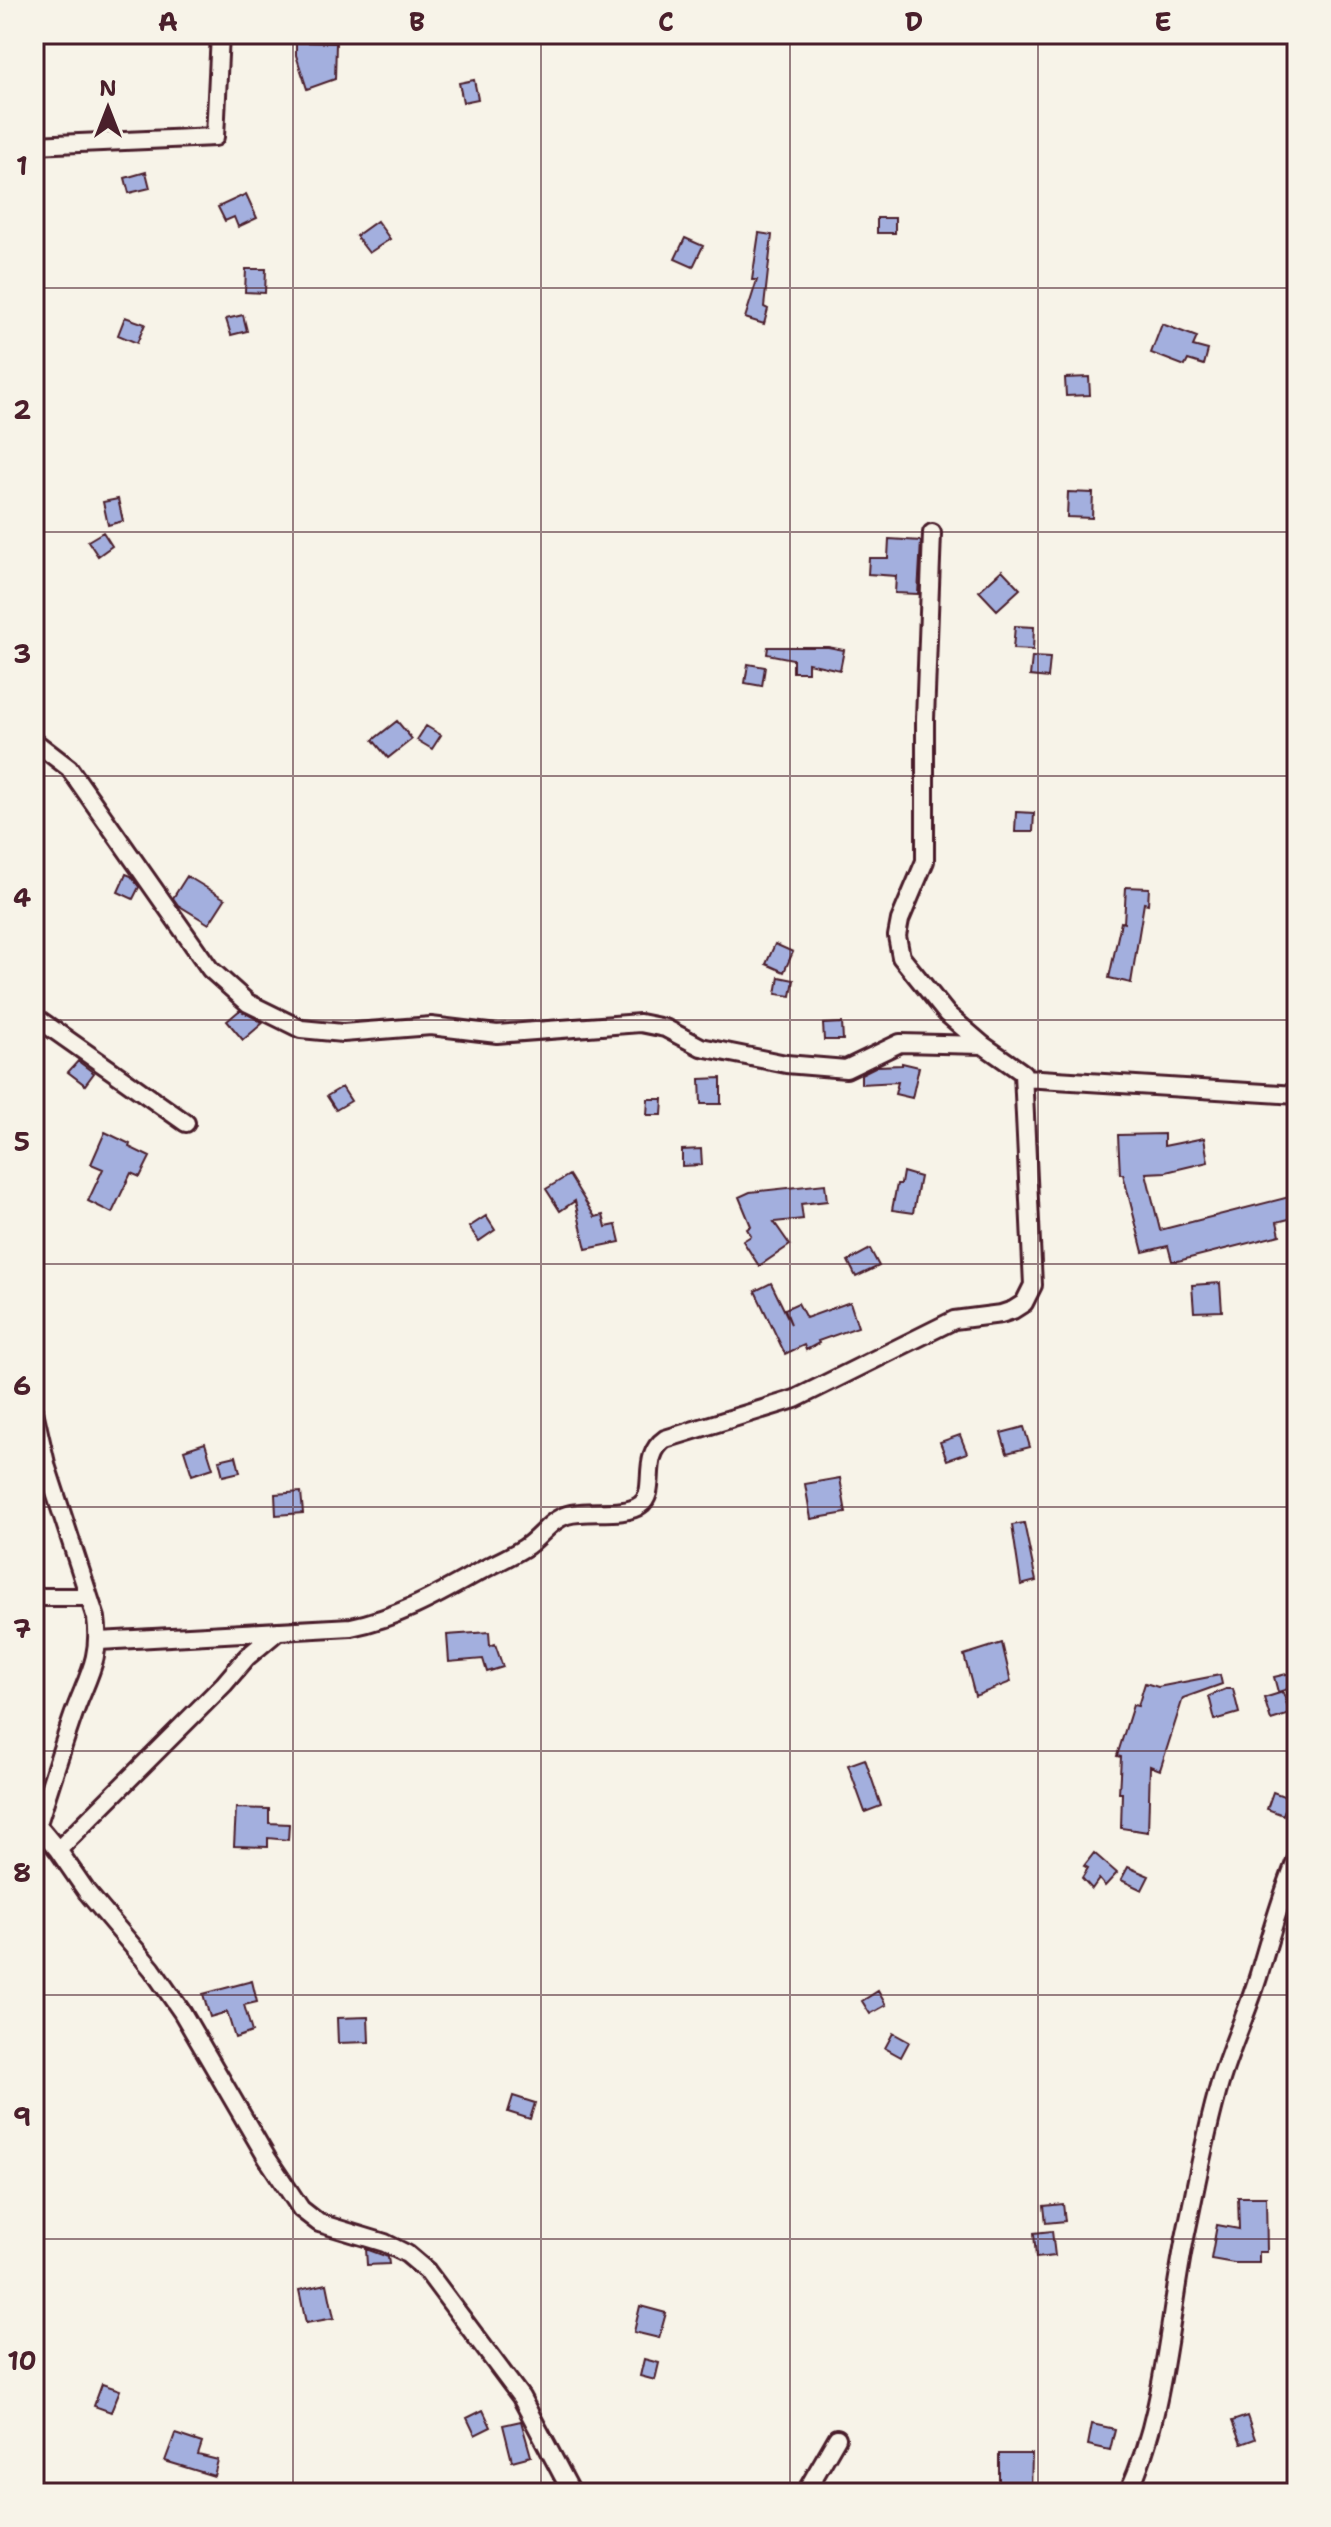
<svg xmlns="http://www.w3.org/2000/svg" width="1331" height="2527" font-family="'Shantell Sans',sans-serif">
<rect width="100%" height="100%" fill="#f7f3e8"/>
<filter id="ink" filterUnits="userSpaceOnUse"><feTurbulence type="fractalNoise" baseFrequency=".0125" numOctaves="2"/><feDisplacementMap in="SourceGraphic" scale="16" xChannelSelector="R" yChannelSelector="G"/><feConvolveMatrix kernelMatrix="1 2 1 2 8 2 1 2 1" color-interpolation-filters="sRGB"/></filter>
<g filter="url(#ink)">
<path fill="#a3afde" stroke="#4a1f2b" stroke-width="2" d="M296,42L336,43L335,79L307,89L296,55Z
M474,80L478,99L463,102L459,83Z
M146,172L150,188L129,193L125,178Z
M246,194L257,218L238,227L234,217L225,221L218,207Z
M877,218H895V233H877Z
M377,221L390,239L369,253L356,236Z
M759,233L772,235L764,307L768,309L764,324L745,318L757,280H752Z
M685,238L703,246L693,267L675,259Z
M246,269H266L265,293L245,292Z
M243,315L247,331L231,335L226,319Z
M125,317L145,324L137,343L118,335Z
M1162,324L1197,337L1193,346L1208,350L1204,365L1188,360L1185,366L1151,353Z
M1089,377L1090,395L1066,396L1065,378Z
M1068,492L1093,493L1092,518L1067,517Z
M118,499L123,521L108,525L103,502Z
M103,532L112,546L98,556L88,541Z
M889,539L921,541L918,594L895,593L896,576L868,574L869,558H888Z
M1002,570L1020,589L997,610L979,591Z
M1015,626L1034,627L1033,650L1013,649Z
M768,647H828L844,650L840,670L808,663V672H793V659L767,654Z
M1032,657L1050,658L1048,678L1030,676Z
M748,664L765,667L762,686L745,683Z
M397,721L412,739L388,758L373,740Z
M426,726L441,735L432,749L417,740Z
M1016,812L1034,813L1033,832H1015Z
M126,874L131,876L139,887L133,899L118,892Z
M187,876L225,899L209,924L178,905L173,898Z
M1126,887L1149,888L1148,904L1144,903L1131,983L1109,978L1121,922L1124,923Z
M775,944L793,952L784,972L766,964Z
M779,977L794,980L791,996L776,994Z
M240,1010L263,1023L243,1040L227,1021Z
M842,1023L843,1040H824L823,1024Z
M78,1061L94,1073L85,1085L68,1072Z
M902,1063L919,1067L912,1098L895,1094L898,1082L861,1084V1074L877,1066L902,1065Z
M721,1078V1104H701L700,1079Z
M342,1087L351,1101L336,1110L327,1096Z
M648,1099H663L662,1115H647Z
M105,1132L130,1144L129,1147L150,1157L140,1177L131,1173L112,1213L88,1201L103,1169L91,1164Z
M1164,1134V1146L1204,1138L1208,1162L1166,1172L1146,1173L1160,1230L1297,1195V1217L1277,1222L1280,1235L1178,1261H1172L1168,1246L1143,1252L1123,1174H1120L1118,1135Z
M701,1149L702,1165L682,1166V1150Z
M903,1172L920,1177L913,1213L892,1210L897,1184H901Z
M569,1175L595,1217L603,1215L606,1227L616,1225L620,1242L586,1249L575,1201L560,1211L546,1189Z
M825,1184L827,1201L801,1204L803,1219L774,1222L790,1245L759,1266L743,1241L751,1236L747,1229L751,1226L739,1197L750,1192Z
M486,1216L495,1230L479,1241L469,1227Z
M870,1249L879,1266L856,1277L848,1261Z
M771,1283L791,1324L785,1309L798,1303L806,1318L850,1302L858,1327L818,1341L819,1343L806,1350L804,1345L785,1354L755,1291Z
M1220,1283L1222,1311L1194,1312L1192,1285Z
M1024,1427L1030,1447L1007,1453L1001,1433Z
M960,1435L967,1453L947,1460L940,1442Z
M205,1443L213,1468L192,1475L184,1450Z
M236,1456L240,1472L223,1476L219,1460Z
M840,1478L846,1513L811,1519L805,1484Z
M301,1492L303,1513L276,1515L275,1494Z
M1024,1523L1036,1581L1021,1585L1012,1525Z
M489,1632L490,1646L495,1644L503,1667L487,1672L483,1659L449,1662L447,1635Z
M1002,1643L1011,1682L975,1696L964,1655Z
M1291,1673L1295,1687L1278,1692L1274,1677Z
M1220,1675L1222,1684L1183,1698L1160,1770L1150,1766L1148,1832L1121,1828L1122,1793H1119L1121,1757L1117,1756L1133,1705L1138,1706L1145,1683L1158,1687Z
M1226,1689H1233L1239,1713L1215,1720L1209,1696Z
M1283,1692L1290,1714L1271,1720L1264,1698Z
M865,1759L881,1806L865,1812L848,1765Z
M1273,1792L1289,1798L1283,1815L1267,1809Z
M236,1808L269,1809V1823L289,1824L288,1840L268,1838V1847L234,1846Z
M1094,1853L1117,1873L1105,1886L1099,1879L1092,1889L1082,1878L1088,1868L1084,1866Z
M1128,1867L1149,1876L1142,1890L1121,1880Z
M252,1981L257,2002L244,2005L252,2032L235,2038L227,2012L210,2017L203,1994Z
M878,1991L886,2005L870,2014L862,2001Z
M368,2017L369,2042L338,2043L337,2018Z
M893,2033L909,2042L901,2057L885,2048Z
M513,2096L535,2103L530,2119L508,2112Z
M1238,2197H1266L1267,2252H1259V2263H1234L1211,2259L1217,2225L1239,2229Z
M1063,2204L1065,2221L1046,2223L1044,2206Z
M1052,2231L1055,2256L1036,2258L1034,2233Z
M366,2249L388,2257L389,2264L367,2265Z
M327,2284L334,2318L306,2323L299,2290Z
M640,2306L666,2313L659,2338L634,2332Z
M644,2359L659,2363L655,2380L640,2376Z
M102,2384L120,2390L111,2412L94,2406Z
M483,2410L491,2427L475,2435L467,2418Z
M1247,2416L1255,2439L1241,2444L1232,2421Z
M521,2421L531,2456L512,2461L503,2425Z
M1092,2424L1115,2429L1110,2450L1088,2445Z
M175,2434L202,2443L198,2455L218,2460L214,2476L165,2461Z
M999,2454H1032L1031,2492H999Z"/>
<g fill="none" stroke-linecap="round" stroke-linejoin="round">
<g stroke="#4a1f2b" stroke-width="22">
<path id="street" d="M34,145L215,137L220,34
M34,741L69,768L210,969L248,1003L301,1029L343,1033L431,1026L497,1034L640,1023L665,1028L701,1047L786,1064L846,1069L900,1043L983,1045
M34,1016L186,1123
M1024,1078L1297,1095
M34,1411L47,1468L96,1618C102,1661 85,1680 72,1719C59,1757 47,1795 35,1833
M34,1597H88
M99,1641L351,1627C396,1618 434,1597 475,1574C491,1565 508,1558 524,1548C539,1539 550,1520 567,1515C587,1509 625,1517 640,1505C659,1492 639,1457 665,1439L795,1399L954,1320L1001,1314L1013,1310L1024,1303L1033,1285L1023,1073L983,1045L947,1014L901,957L897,936L900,920L925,861V719L932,533
M38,1826L58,1850L87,1892L152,1969L182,2012L267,2158L301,2209L319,2223L385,2243L407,2254L427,2271L521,2397L572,2493
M58,1850L224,1684L247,1657L278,1631
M805,2493L837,2438
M1128,2493C1165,2413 1168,2323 1185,2238C1196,2186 1205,2134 1220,2083C1231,2046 1248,2011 1259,1974C1271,1934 1281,1896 1297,1858"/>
</g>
<use href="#street" stroke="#f7f3e8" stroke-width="16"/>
</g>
</g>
<path fill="none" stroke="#4a1f2b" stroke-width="2" stroke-opacity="0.55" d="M293,34V2493M541,34V2493M790,34V2493M1038,34V2493M34,288H1297M34,532H1297M34,776H1297M34,1020H1297M34,1264H1297M34,1507H1297M34,1751H1297M34,1995H1297M34,2239H1297"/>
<rect width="1331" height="2527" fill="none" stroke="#f7f3e8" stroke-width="88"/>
<g transform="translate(108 108)" stroke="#f7f3e8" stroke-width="6" paint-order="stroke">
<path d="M0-6L14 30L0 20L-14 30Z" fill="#4a1f2b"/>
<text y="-12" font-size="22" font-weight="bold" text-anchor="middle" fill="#4a1f2b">N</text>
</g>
<rect x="44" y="44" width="1243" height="2439" fill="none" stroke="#4a1f2b" stroke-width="3"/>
<g font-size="26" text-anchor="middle" font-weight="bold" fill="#4a1f2b">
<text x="168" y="31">A</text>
<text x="417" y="31">B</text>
<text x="666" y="31">C</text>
<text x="914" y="31">D</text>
<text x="1163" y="31">E</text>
<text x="22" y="175">1</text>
<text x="22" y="419">2</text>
<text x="22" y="663">3</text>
<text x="22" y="907">4</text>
<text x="22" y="1151">5</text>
<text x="22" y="1395">6</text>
<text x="22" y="1638">7</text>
<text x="22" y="1882">8</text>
<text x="22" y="2126">9</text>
<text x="22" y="2370">10</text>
</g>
</svg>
